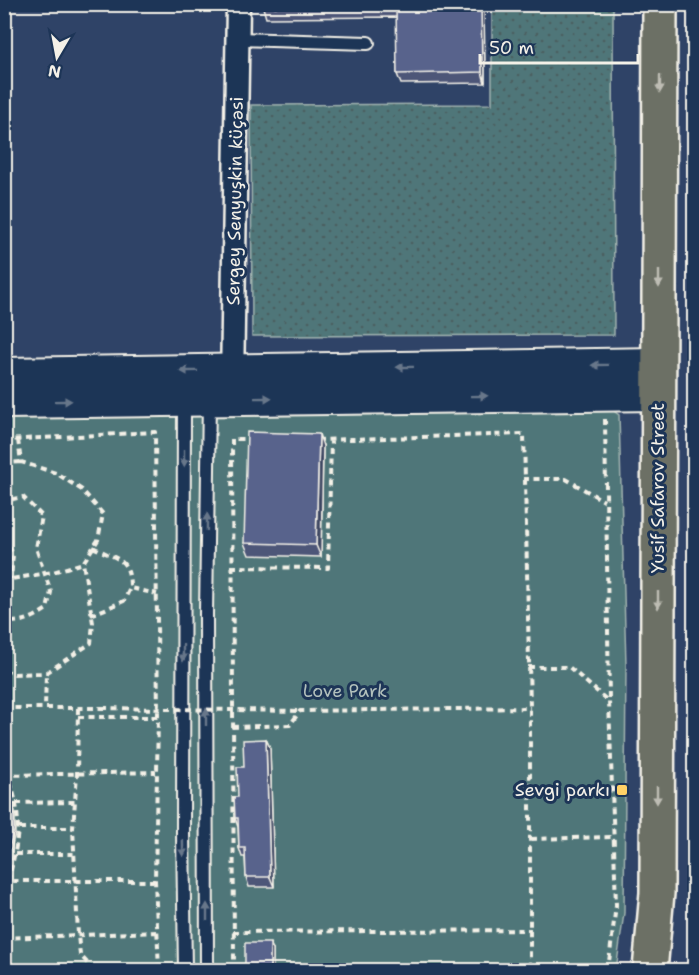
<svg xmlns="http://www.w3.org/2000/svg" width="699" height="975" font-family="'Shantell Sans',sans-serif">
<defs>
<pattern id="grass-dots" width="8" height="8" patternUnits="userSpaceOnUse" patternTransform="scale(1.5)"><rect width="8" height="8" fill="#507679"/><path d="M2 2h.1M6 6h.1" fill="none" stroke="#4c5f60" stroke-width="1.8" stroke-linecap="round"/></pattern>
</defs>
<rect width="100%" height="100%" fill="#2f4367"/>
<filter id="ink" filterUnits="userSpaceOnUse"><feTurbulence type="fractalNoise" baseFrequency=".0167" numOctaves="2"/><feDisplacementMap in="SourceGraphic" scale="12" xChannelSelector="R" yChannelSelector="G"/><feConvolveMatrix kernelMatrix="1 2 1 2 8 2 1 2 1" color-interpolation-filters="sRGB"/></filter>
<g filter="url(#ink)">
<path fill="url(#grass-dots)" stroke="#a2b4b0" stroke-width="1.5" d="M492,5H613L614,335L252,336L251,105L492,104Z"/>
<path fill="#507679" stroke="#a2b4b0" stroke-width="1.5" d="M605,405L619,415L626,665L624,913L616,970H5L4,415Z"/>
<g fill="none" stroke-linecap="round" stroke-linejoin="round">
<g stroke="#f4f1e8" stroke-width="16">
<path id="lane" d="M238,39L368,43
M184,400L183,833L185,970
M207,970L206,614L209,399"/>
</g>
<g stroke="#f4f1e8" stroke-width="27">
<path id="street" d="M232,385L238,4"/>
</g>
<g stroke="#f4f1e8" stroke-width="36">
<path id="secondary" d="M4,374L659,364
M4,402L658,394"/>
</g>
<g stroke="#f4f1e8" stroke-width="38">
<path id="highway" d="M650,970L657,893L660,4"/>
</g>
<path stroke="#f4f1e8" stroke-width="4" stroke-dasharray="6 4.5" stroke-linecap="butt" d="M605,419L609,701L616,905L608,970
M4,440L155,432L158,717L155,881L159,970
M18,440L21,462L56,473L82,490L103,514L98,540L83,563L93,623L91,643L46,673L45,708
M317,440L524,434L530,708V970
M4,463L21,462
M523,479H566L604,501
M4,507L13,499L23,497L42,516L36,548L51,592L47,609C33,618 22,624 4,621
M4,537L13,554L11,579
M93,547C117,560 130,557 130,588
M231,567L328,568L331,440
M4,584L11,579L53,572L83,563
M91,615L124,601L130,588L157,594
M528,667H569L608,701
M4,670L14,674L46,673
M4,708H102
M78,708L77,774L73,828L78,935L80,955L94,970
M78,717H158
M232,727L290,725L300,711L530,708
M16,803L75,802
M19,828H73
M531,839L614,837
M15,854H75
M155,881H8C19,839 23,818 8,775L156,772
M233,932L531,930
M4,938L158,932
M7,938L8,970
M5,970H11
M234,970L232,439H250"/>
<use href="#lane" stroke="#1d3557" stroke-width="12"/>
<use href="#street" stroke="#1d3557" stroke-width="22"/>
<use href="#secondary" stroke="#1d3557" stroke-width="32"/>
<use href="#highway" stroke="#6c7065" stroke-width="33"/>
<path stroke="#f4f1e8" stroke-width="4" stroke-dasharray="6 4.5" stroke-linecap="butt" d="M102,708L300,711"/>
</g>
<path fill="#4d5678" stroke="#f4f1e8" stroke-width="1.5" d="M262,4H484L485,83L401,84L397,74V17L266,18Z
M323,446L321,557L249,555L244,543Z
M266,739L270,748L274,887H249L246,877L245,857H242L239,848L238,827L235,818L244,767Z
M273,949V970H246L245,967Z"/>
<path fill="#3e4662" stroke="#f4f1e8" stroke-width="1.5" d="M481,4H484L485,83L482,72Z
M319,434L323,446L321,557L316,545Z
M266,739L270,748L274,887L270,877Z
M4,769L15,812V834L4,872Z
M270,943L273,949V970H271L270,967Z"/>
<path fill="#59648c" stroke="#f4f1e8" stroke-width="1.5" d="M262,4H481L482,72L397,74L396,6L262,7Z
M247,432L319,434L316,545L244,543Z
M266,739L270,877H246L245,848H239L238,818H235L234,797H238L237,767H244L243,740Z
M4,770L14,809V831L4,864Z
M245,943H270V967H245Z"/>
<defs><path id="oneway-solid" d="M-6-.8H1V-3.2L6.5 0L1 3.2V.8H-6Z" transform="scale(1.5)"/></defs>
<g fill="#bebdb4">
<use href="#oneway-solid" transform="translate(660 84) rotate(90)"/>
<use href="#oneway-solid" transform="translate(659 279) rotate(90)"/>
<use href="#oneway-solid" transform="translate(658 600) rotate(90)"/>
<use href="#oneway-solid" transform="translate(657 795) rotate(90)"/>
</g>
<g fill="#68778a">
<use href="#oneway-solid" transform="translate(600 365) rotate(179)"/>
<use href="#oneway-solid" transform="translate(405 367) rotate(179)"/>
<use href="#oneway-solid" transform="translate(189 371) rotate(179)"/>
<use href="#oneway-solid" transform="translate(479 396) rotate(-1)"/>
<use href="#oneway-solid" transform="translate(263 398) rotate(-1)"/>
<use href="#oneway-solid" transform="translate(63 401) rotate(-1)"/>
<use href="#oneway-solid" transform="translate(184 458) rotate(90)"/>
<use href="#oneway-solid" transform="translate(207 522) rotate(-89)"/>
<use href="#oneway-solid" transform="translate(183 653) rotate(90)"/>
<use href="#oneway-solid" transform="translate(206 717) rotate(-90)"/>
<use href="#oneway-solid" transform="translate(183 848) rotate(89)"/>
<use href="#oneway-solid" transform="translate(207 912) rotate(-90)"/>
</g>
</g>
<rect fill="#ffd166" stroke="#1d3557" stroke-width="2" x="616" y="784" width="12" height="12" rx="3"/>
<g text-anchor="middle" stroke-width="6" stroke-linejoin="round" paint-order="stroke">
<g font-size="18" fill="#f4f1e8" stroke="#1d3557">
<text transform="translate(235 201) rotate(-89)" y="6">Sergey Senyuşkin küçəsi</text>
<text transform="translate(658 488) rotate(-90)" y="6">Yusif Safarov Street</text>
</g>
<g font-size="18" fill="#b2c0bc" stroke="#1d3557">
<text x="345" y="697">Love Park</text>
</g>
<g font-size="18" fill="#f4f1e8" stroke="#1d3557" text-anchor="end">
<text x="610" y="796">Sevgi parkı</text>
</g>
</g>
<rect width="699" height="975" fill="none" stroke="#1d3557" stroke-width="24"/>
<rect x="12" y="12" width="675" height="951" fill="none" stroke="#f4f1e8" stroke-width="2" filter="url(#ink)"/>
<g transform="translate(57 57) rotate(190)" stroke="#1d3557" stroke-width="4.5" paint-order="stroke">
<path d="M0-4.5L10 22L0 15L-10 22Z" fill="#f4f1e8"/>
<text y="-9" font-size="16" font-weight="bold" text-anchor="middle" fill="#f4f1e8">N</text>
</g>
<path d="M480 54v9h158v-9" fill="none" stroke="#f4f1e8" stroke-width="3"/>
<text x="489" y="54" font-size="18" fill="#f4f1e8" stroke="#1d3557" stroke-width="4.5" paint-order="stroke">50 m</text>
</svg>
